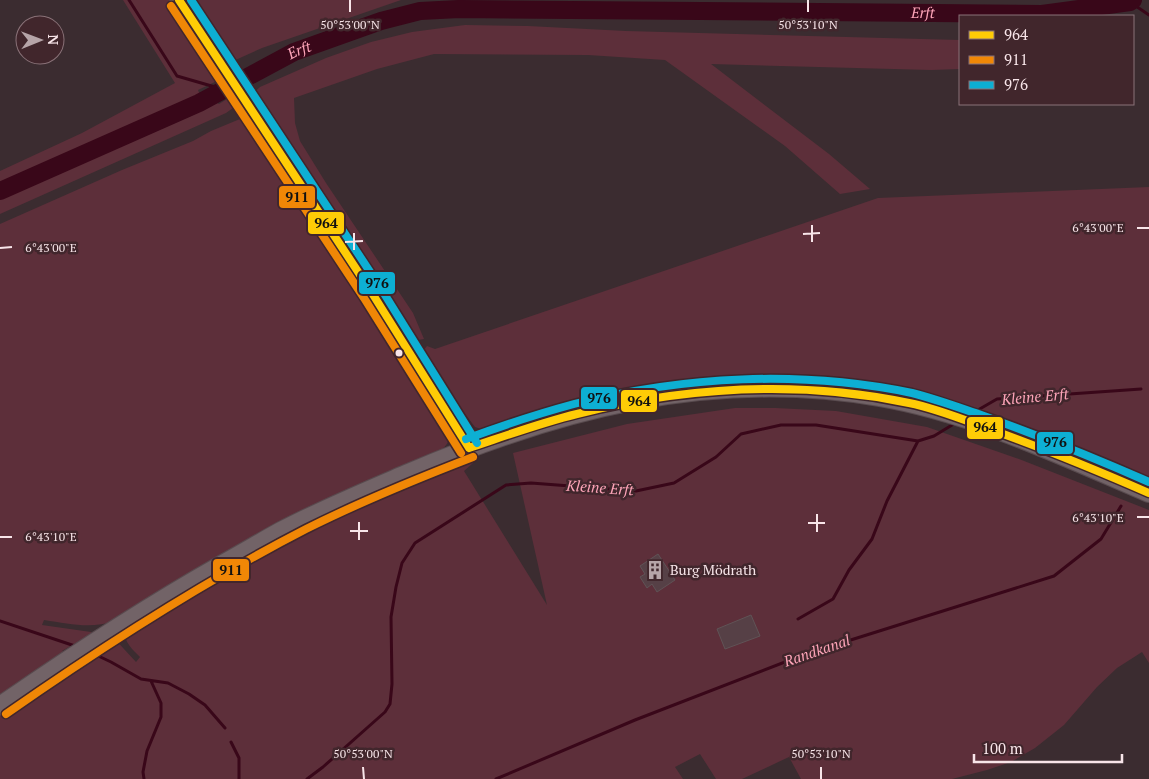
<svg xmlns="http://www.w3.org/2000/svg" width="1149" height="779" font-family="'PT Serif',serif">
<rect width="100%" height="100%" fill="#3b2c30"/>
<path fill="#5d2f3a" d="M123,0H172L221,79L198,90L200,95L83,149L0,185V171L82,133L175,83Z
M189,0H401L262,48L231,62Z
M465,25L528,26L626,31L960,40V69L931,70L711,64L829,154L870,189L840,194L785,146L665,60L588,55L434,54L377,69L294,98L295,123L300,141L326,183L413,313L424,339L412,341L250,96L260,87L326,58L371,42L412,32Z
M232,96L237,105L226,113L0,214V199L191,116L217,103L219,104Z
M240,119L253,122L448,428C451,438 449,444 441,450L327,500L115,621C91,629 70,624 44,620L42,625L91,632L92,634L62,651L66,653L0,699V224L122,170L193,141L211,131Z
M1149,187V479L1046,438L973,419L965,408L962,409L832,386L566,408L487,431L475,427L420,355L427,346L435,349L878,198Z
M735,408H775L836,411L927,427L1019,459L1149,510V663L1142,652L1117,668L1097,687L1064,725L1035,748L1011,762L987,770L952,779H801L789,757L742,779H716L700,754L675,767L683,779H0V711L77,661L84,664L109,648L104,644L112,636L136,662L140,657C132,649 125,643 124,631C170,604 215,575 262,550C327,516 395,485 464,460L473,463L464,471L547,605L513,453L627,424Z"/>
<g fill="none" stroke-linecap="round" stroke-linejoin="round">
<path stroke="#390719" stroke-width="3" d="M129,0L177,76L222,89
M1130,2L1149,15
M971,414L997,399L1141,389
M798,619L833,599L849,570L872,539L887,501L918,441
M0,621L78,647
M90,652L111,662L141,679L168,683L189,694L205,705L225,728
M231,742L239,758V779
M144,779L143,772L147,751L161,717V703L151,681
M307,779L323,767L385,712L390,704L392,684L391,617L396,587L402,563L415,543L506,485L531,483L636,491L674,483L716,457L741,434L781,425H816L918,441L934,436L957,422
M496,779L635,720L803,655L1054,576L1101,539L1121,506"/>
<path stroke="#390719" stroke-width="18" id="s1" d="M0,191L199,103L294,52L381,21L420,11L459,9L1042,14L1130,2L1133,0"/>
</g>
<path fill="#564046" stroke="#605356" d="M658,554L675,580L657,592L652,584L647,588L640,577L645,574L640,566Z
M751,615L760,636L725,649L717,629Z"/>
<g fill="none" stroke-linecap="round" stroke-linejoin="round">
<g stroke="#594b4f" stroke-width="20">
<path id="major" d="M179,0L372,293L469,448
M0,706C72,656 145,608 221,565C241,554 261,542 281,531C321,510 364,492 406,474C557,409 713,368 879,397C973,413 1062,456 1149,493"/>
</g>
<use href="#major" stroke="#726367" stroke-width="18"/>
<g stroke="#41262c" stroke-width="11">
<path id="bus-1" d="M179,0L372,293L469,448
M469,448C505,436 540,423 577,414C686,387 799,380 909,403C934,408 957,417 981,426C1038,446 1094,469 1149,493"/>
</g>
<g stroke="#41262c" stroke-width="11">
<path id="bus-2" d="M171,6L364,298L461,453
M6,714C102,647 201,583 306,529C360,502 416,479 473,457"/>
</g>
<g stroke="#41262c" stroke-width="11">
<path id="bus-3" d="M191,0L380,287L477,443
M466,439C501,426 537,414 574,404C684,376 800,370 912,393C936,399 960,408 984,416C1040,436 1095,458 1149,482"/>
</g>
<use href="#bus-1" stroke="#ffcc06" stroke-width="8"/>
<use href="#bus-2" stroke="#f08706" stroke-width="8"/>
<use href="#bus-3" stroke="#0dafd3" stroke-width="8"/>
</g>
<path fill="none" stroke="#f8e5e9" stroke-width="2" d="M350,0V12M808,0V12M812,225V242M1137,228H1149M354,233V250M803,234L820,233M345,242L363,241M0,248L12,247M817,514V532M1137,517H1149M359,522V540M808,523H825M350,531H368M0,537H12M363,767L364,779M821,767V779"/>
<defs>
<g id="building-bare" transform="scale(1.5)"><path d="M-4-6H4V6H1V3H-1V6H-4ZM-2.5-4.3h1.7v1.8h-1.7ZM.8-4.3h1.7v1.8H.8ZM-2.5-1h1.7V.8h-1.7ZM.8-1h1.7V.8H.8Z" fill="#b6a4a8" stroke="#41262c" stroke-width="2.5" paint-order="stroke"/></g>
</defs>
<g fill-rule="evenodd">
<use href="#building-bare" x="655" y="570"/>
</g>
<circle fill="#f8e5e9" stroke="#41262c" stroke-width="2" cx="399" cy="353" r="4.5"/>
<g text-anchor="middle" stroke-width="5" stroke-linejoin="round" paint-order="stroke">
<g font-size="14" fill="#f8e5e9" stroke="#41262c" text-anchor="start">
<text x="670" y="575">Burg Mödrath</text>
</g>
<g font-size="15" font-style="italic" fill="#fda4b8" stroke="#41262c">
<text dy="5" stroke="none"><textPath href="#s1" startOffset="961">Erft</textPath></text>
<text dy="5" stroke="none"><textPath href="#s1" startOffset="331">Erft</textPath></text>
<text transform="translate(1035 397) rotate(-5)" y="5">Kleine Erft</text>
<text transform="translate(600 488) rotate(4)" y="5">Kleine Erft</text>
<text transform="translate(817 651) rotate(-19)" y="5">Randkanal</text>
</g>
</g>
<g font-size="12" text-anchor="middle" fill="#f8e5e9" stroke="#41262c" stroke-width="5" stroke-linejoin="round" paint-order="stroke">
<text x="350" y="29">50°53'00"N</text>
<text x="808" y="29">50°53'10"N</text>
<text x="1098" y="232">6°43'00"E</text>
<text x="51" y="252">6°43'00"E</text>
<text x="1098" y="522">6°43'10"E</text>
<text x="51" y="541">6°43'10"E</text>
<text x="363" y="758">50°53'00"N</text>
<text x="821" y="758">50°53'10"N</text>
</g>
<g stroke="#41262c" stroke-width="2">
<rect x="278" y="185" width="38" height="24" rx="5" fill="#f08706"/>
<rect x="307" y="211" width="38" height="24" rx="5" fill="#ffcc06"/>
<rect x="358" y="271" width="38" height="24" rx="5" fill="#0dafd3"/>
<rect x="580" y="386" width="38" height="24" rx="5" fill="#0dafd3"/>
<rect x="620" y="389" width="38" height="24" rx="5" fill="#ffcc06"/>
<rect x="966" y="416" width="38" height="24" rx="5" fill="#ffcc06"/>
<rect x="1036" y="431" width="38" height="24" rx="5" fill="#0dafd3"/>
<rect x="212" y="558" width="38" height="24" rx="5" fill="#f08706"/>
</g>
<g font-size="14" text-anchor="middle" font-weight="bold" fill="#111">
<text x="297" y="202">911</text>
<text x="326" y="228">964</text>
<text x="377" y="288">976</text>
<text x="599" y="403">976</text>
<text x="639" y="406">964</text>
<text x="985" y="432">964</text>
<text x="1055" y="447">976</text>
<text x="231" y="575">911</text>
</g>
<rect x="959" y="15" width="175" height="90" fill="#41262c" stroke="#8a7278"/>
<rect x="969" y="31" width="25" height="8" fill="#ffcc06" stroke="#8a7278"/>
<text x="1004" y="40" font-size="15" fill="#f8e5e9">964</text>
<rect x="969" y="56" width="25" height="8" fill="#f08706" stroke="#8a7278"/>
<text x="1004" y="65" font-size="15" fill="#f8e5e9">911</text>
<rect x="969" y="81" width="25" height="8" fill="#0dafd3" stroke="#8a7278"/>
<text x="1004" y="90" font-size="15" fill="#f8e5e9">976</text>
<g transform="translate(40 40) rotate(89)"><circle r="24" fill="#41262c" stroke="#8a7278"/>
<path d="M0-4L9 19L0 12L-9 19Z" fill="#b6a4a8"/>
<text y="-8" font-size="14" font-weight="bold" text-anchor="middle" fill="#f8e5e9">N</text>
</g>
<path d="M974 754v8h148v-8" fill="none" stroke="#f8e5e9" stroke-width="2.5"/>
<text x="982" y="754" font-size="15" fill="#f8e5e9" stroke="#41262c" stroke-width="4" paint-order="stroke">100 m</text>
</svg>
